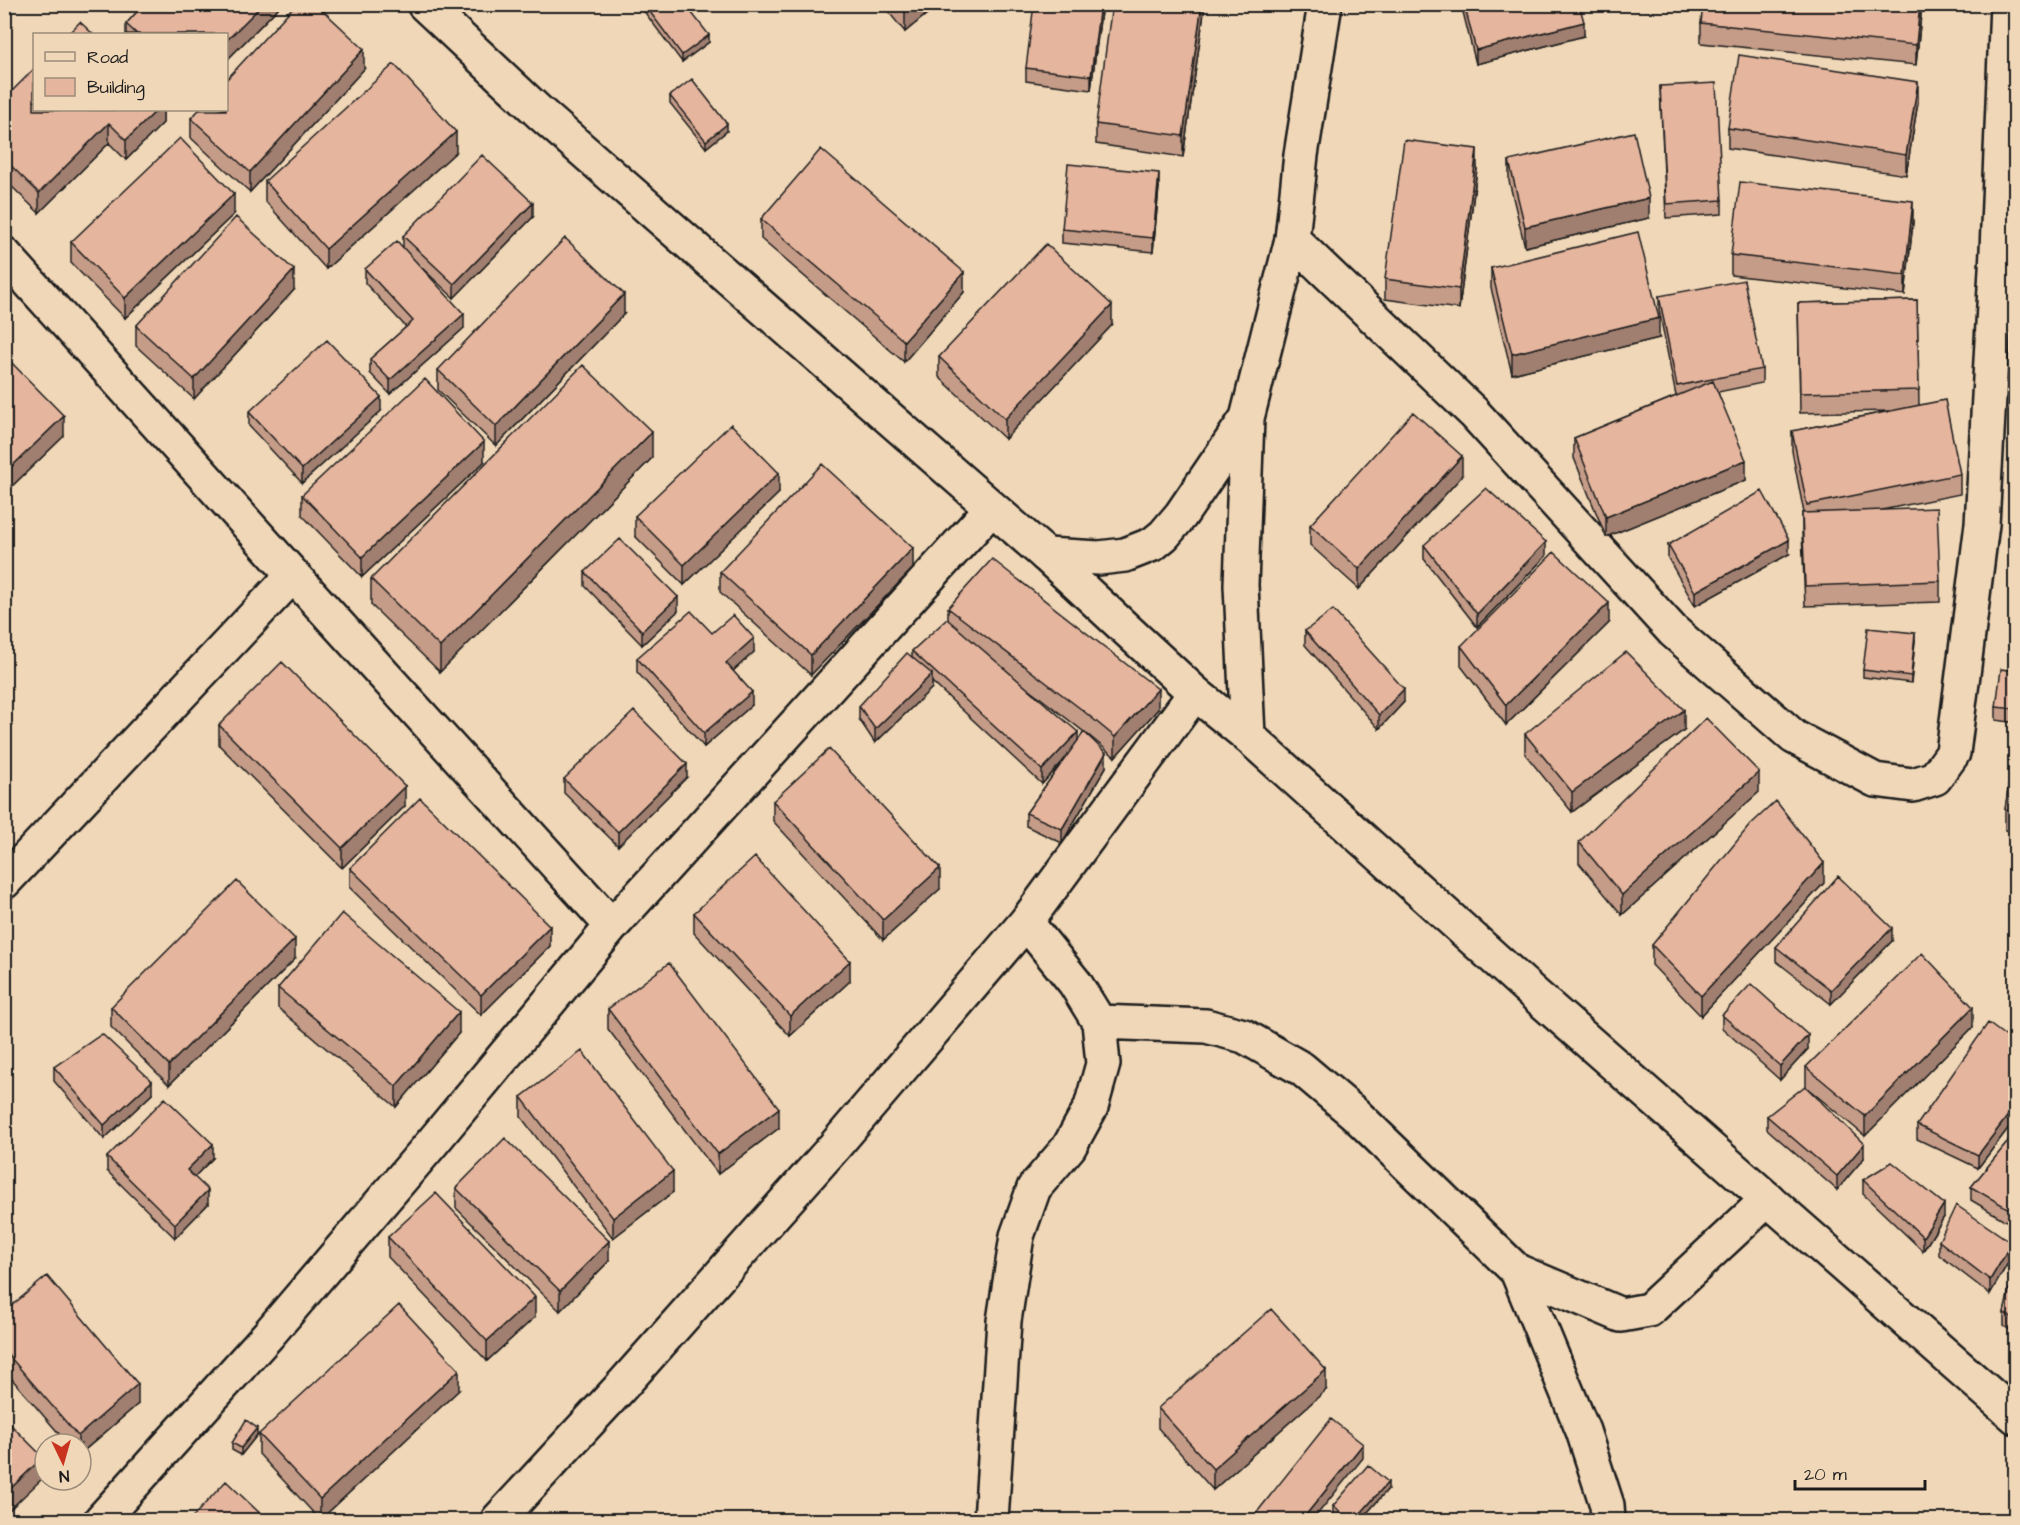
<svg xmlns="http://www.w3.org/2000/svg" width="2020" height="1525" font-family="'Architects Daughter',sans-serif">
<rect width="100%" height="100%" fill="#f0d7b8"/>
<filter id="ink" filterUnits="userSpaceOnUse"><feTurbulence type="fractalNoise" baseFrequency=".0167" numOctaves="2"/><feDisplacementMap in="SourceGraphic" scale="12" xChannelSelector="R" yChannelSelector="G"/><feConvolveMatrix kernelMatrix="1 2 1 2 8 2 1 2 1" color-interpolation-filters="sRGB"/></filter>
<g filter="url(#ink)">
<g fill="none" stroke-linecap="round" stroke-linejoin="round">
<g stroke="#1c1c1c" stroke-width="38">
<path id="minor" d="M1292,239L1474,413L1673,631L1794,737L1875,780L1913,785L1935,778L1953,753L1982,524L1997,251L2007,4
M4,254L293,575L612,926L991,509
M4,882L293,575
M1099,1022L1206,1026L1244,1036L1302,1069L1354,1113L1517,1271L1621,1315L1649,1310L1768,1199
M1517,1271L1583,1431L1607,1505L1608,1520
M101,1520L268,1335L432,1143L612,926
M498,1520L619,1389L834,1147L1026,922L1195,693
M991,1520L1004,1321L1017,1236L1034,1188L1069,1147L1091,1107L1103,1064L1099,1022L1075,983L1026,922"/>
</g>
<g stroke="#1c1c1c" stroke-width="38">
<path id="tertiary" d="M1046,555L1099,558L1125,555L1153,544L1164,535L1181,515L1247,418
M1248,736L1241,585L1247,418L1292,239L1301,155L1325,4"/>
</g>
<g stroke="#1c1c1c" stroke-width="38">
<path id="secondary" d="M424,4L540,113L1046,555L1195,693L1248,736L1533,993L2016,1417"/>
</g>
<use href="#minor" stroke="#f0d7b8" stroke-width="33"/>
<use href="#tertiary" stroke="#f0d7b8" stroke-width="33"/>
<use href="#secondary" stroke="#f0d7b8" stroke-width="33"/>
</g>
<path fill="#c59c88" stroke="#1c1c1c" stroke-width="1.5" fill-rule="evenodd" d="M144,4H282L226,61V34H126V24Z
M643,4H685L709,42L682,62L643,10Z
M882,4H939L905,32Z
M1102,4L1091,90L1026,81V68Z
M1204,4V12L1183,157L1096,144V124Z
M1461,4H1579L1584,36L1476,64Z
M1922,4L1916,65L1701,43V23Z
M364,69L250,192L191,138V118Z
M1660,86L1722,200V214L1666,218Z
M670,96L727,131L706,148L670,103Z
M4,99L163,110V123L126,160L109,143L39,213L4,179Z
M1918,102L1906,175L1728,148V128Z
M456,152L326,269L265,201V181Z
M1509,161L1649,218L1525,247L1509,181Z
M1477,169L1459,309L1385,299V279Z
M1159,187L1153,252L1062,243V229Z
M234,214L125,318L71,263V242Z
M533,217L454,298L421,267L464,328L390,394L370,373V359L406,327L365,283V269L403,247V236Z
M761,219L964,292L904,362L761,239Z
M1913,222L1905,295L1731,275V255Z
M1491,268L1659,338L1512,374L1491,288Z
M294,290L194,399L136,346V326Z
M1659,296L1762,369V383L1718,392L1746,480L1606,537L1574,458V438L1676,396L1659,310Z
M1917,300L1919,405L1960,474V494L1882,510L1940,581V602L1805,606L1802,533V513H1804L1792,451V431L1889,411L1800,413L1798,303Z
M624,314L496,446L438,390V370Z
M1112,325L1005,439L939,377V357Z
M4,355L64,436L8,490L4,486Z
M381,411L302,483L249,426V412Z
M652,458L440,672L371,605V579Z
M484,462L362,577L302,515V495Z
M1462,476L1359,589L1310,545V525Z
M779,493L684,585L635,536V516Z
M1424,545L1546,556L1477,627L1424,559Z
M1668,545L1789,554L1695,606L1668,558Z
M913,568L811,675L720,592V572Z
M585,572L678,611L642,645L585,586Z
M948,608L1158,709L1115,757L1087,734L1106,767L1062,843L1026,826V813L1064,760L1042,784L932,682V688L875,743L859,719V706L912,658V651L948,620ZM1029,689L1084,732L1078,741Z
M1609,623L1506,725L1461,666V646Z
M1305,631L1404,702L1379,729L1305,645Z
M712,633L754,652L733,671L752,705L704,747L637,672V658Z
M1915,640L1911,683L1863,677V670Z
M2016,671V723L1996,720V707Z
M219,725L405,806L342,868L219,745Z
M1684,730L1572,812L1525,754V734Z
M2016,735V832L2005,830V810Z
M687,777L618,846L564,793V779Z
M1759,792L1622,915L1579,863V842Z
M773,801L940,889L883,940L773,821Z
M350,868L550,946L481,1015L350,888Z
M1824,883L1701,1016L1652,965V945Z
M694,913L850,981L790,1036L694,933Z
M1892,941L1831,1004L1776,961V947Z
M295,959L169,1085L111,1027V1007Z
M278,988L459,1033L396,1107L278,1008Z
M608,1009L779,1128L718,1174L608,1029Z
M1722,1015L1808,1049L1780,1080L1722,1028Z
M1973,1027L1865,1136L1806,1087V1067Z
M2016,1044V1118L1978,1168L1917,1139V1125Z
M54,1067L152,1094L104,1139L54,1081Z
M521,1097L673,1192L613,1238L521,1117Z
M1767,1116L1864,1158L1837,1190L1767,1129Z
M2016,1132V1227L1971,1200V1187Z
M107,1157L213,1158L194,1177L208,1204L175,1238L107,1171Z
M1863,1180L1944,1217L1923,1251L1863,1194Z
M456,1188L609,1261L560,1311L456,1208Z
M388,1237L535,1317L487,1361L388,1257Z
M1939,1241L2012,1256L1990,1294L1939,1255Z
M2016,1268V1334L2004,1326V1313Z
M4,1312L138,1404L81,1453V1444H68L4,1370Z
M459,1390L320,1520L259,1454V1434Z
M1326,1390L1213,1490L1158,1428V1408Z
M257,1435L241,1455L232,1450V1443Z
M1388,1489L1360,1521H1341L1333,1513V1506Z"/>
<path fill="#a07f6f" stroke="#1c1c1c" stroke-width="1.5" d="M263,4H282L226,61V41Z
M914,4H939L905,32V12Z
M1100,4H1102L1091,90V76Z
M1202,4H1204V12L1183,157V136Z
M1920,4H1922L1916,65V45Z
M1584,22V36L1476,64V50Z
M709,35V42L682,62V55Z
M364,49V69L250,192V172Z
M1918,82V102L1906,175V155Z
M157,110H163V123L126,160V140Z
M109,123V143L39,213V193Z
M727,124V131L706,148V141Z
M456,132V152L326,269V249Z
M1477,149V169L1459,309V289Z
M1159,173V187L1153,252V238Z
M234,194V214L125,318V298Z
M1649,198V218L1525,247V227Z
M1913,201V222L1905,295V275Z
M533,203V217L454,298V284Z
M294,270V290L194,399V379Z
M964,272V292L904,362V341Z
M624,294V314L496,446V426Z
M1112,305V325L1005,439V419Z
M464,314V328L390,394V380Z
M1659,318V338L1512,374V354Z
M381,397V411L302,483V469Z
M64,416V436L8,490V470Z
M652,432V458L440,672V647Z
M484,442V462L362,577V557Z
M1462,456V476L1359,589V569Z
M1746,460V480L1606,537V517Z
M779,473V493L684,585V565Z
M1789,540V554L1695,606V592Z
M1546,542V556L1477,627V614Z
M913,548V568L811,675V655Z
M678,597V611L642,645V631Z
M1609,603V623L1506,725V705Z
M1915,633V640L1911,683V676Z
M754,638V652L726,677V663Z
M932,674V688L875,743V729Z
M1158,689V709L1115,757V737Z
M1404,689V702L1379,729V715Z
M752,692V705L704,747V733Z
M1684,710V730L1572,812V792Z
M1078,732V745L1042,784V770Z
M1106,753V767L1062,843V829Z
M687,764V777L618,846V832Z
M1759,772V792L1622,915V895Z
M405,786V806L342,868V848Z
M1824,863V883L1701,1016V996Z
M940,868V889L883,940V920Z
M550,926V946L481,1015V995Z
M1892,928V941L1831,1004V990Z
M295,939V959L169,1085V1065Z
M850,961V981L790,1036V1016Z
M1973,1007V1027L1865,1136V1116Z
M459,1012V1033L396,1107V1086Z
M1808,1035V1049L1780,1080V1066Z
M152,1081V1094L104,1139V1125Z
M2016,1105V1118L1978,1168V1155Z
M779,1108V1128L718,1174V1154Z
M213,1144V1158L187,1184V1170Z
M1864,1144V1158L1837,1190V1176Z
M673,1171V1192L613,1238V1218Z
M208,1190V1204L175,1238V1224Z
M1944,1204V1217L1923,1251V1237Z
M609,1241V1261L560,1311V1291Z
M2012,1243V1256L1990,1294V1280Z
M535,1297V1317L487,1361V1341Z
M459,1370V1390L320,1520V1499Z
M1326,1370V1390L1213,1490V1469Z
M138,1384V1404L81,1453V1444H78V1436Z
M257,1428V1435L241,1455V1448Z
M1363,1444V1458L1312,1521H1301Z
M43,1457V1478L4,1515V1495Z
M1388,1482V1489L1360,1521H1354Z"/>
<path fill="#e5b59e" stroke="#1c1c1c" stroke-width="1.5" d="M144,4H263L226,41V34H137L126,24Z
M296,4H316L364,49L250,172L191,118L199,110H226V80Z
M644,4H685L709,35L682,55Z
M899,4H914L905,12Z
M1034,4H1100L1091,76L1026,68Z
M1112,4H1202L1183,136L1096,124Z
M1464,4H1579L1584,22L1476,50Z
M1703,4H1920L1916,45L1701,23Z
M80,22L93,34H68Z
M1739,55L1918,82L1906,155L1728,128Z
M394,64L456,132L326,249L265,181Z
M34,69V110H157L126,140L109,123L39,193L4,159V99Z
M692,79L727,124L706,141L670,96Z
M1716,83L1722,200L1666,204L1660,86Z
M1634,132L1649,198L1525,227L1509,161Z
M180,138L234,194L125,298L71,242Z
M1404,140L1477,149L1459,289L1385,279Z
M821,149L964,272L904,341L761,219Z
M482,155L533,203L454,284L403,236Z
M1068,164L1159,173L1153,238L1062,229Z
M1740,182L1913,201L1905,275L1731,255Z
M236,217L294,270L194,379L136,326Z
M1638,232L1659,318L1512,354L1491,268Z
M565,238L624,294L496,426L438,370Z
M397,241L464,314L390,380L370,359L413,321L365,269Z
M1046,244L1112,305L1005,419L939,357Z
M1744,280L1762,369L1677,386L1659,296Z
M1917,300L1919,390L1800,393L1798,303Z
M327,340L381,397L302,469L249,412Z
M4,355L64,416L8,470L4,466Z
M583,365L652,432L440,647L371,579Z
M425,379L484,442L362,557L302,495Z
M1713,381L1746,460L1606,517L1574,438Z
M1945,400L1960,474L1807,505L1792,431Z
M1413,412L1462,456L1359,569L1310,525Z
M731,424L779,473L684,565L635,516Z
M822,464L913,548L811,655L720,572Z
M1486,488L1546,542L1477,614L1424,545Z
M1762,491L1789,540L1695,592L1668,545Z
M1937,508L1940,581L1805,586L1802,513Z
M620,539L678,597L642,631L585,572Z
M1554,552L1609,603L1506,705L1461,646Z
M992,559L1158,689L1115,737L1081,709L948,608Z
M1333,610L1404,689L1379,715L1305,631Z
M691,611L712,633L733,615L754,638L726,663L752,692L704,733L637,658Z
M947,619L1078,732L1042,770L912,651Z
M1868,628L1915,633L1911,676L1863,670Z
M1626,652L1684,710L1572,792L1525,734Z
M907,653L932,674L875,729L859,706Z
M282,662L405,786L342,848L219,725Z
M2001,669L2016,671V709L1996,707Z
M634,711L687,764L618,832L564,779Z
M1706,718L1759,772L1622,895L1579,842Z
M1084,732L1106,753L1062,829L1026,813Z
M2016,735V812L2005,810Z
M829,749L940,868L883,920L773,801Z
M420,798L550,926L481,995L350,868Z
M1776,801L1824,863L1701,996L1652,945L1750,825Z
M755,857L850,961L790,1016L694,913Z
M1838,876L1892,928L1831,990L1776,947Z
M237,881L295,939L169,1065L111,1007Z
M342,913L459,1012L396,1086L278,988Z
M1922,953L1973,1007L1865,1116L1806,1067Z
M669,963L779,1108L718,1154L608,1009Z
M1751,984L1808,1035L1780,1066L1722,1015Z
M1988,1023L2016,1044V1105L1978,1155L1917,1125Z
M102,1034L152,1081L104,1125L54,1067Z
M582,1051L673,1171L613,1218L521,1097Z
M1805,1086L1864,1144L1837,1176L1767,1116Z
M165,1098L213,1144L187,1170L208,1190L175,1224L107,1157Z
M2016,1132V1213L1971,1187Z
M505,1138L609,1241L560,1291L456,1188Z
M1892,1162L1944,1204L1923,1237L1863,1180Z
M436,1193L535,1297L487,1341L388,1237Z
M1956,1205L2012,1243L1990,1280L1939,1241Z
M2014,1267L2016,1268V1320L2004,1313Z
M47,1276L138,1384L78,1436L4,1350V1312Z
M399,1305L459,1370L320,1499L259,1434Z
M1271,1309L1326,1370L1213,1469L1158,1408Z
M4,1418L43,1457L4,1495Z
M1331,1419L1363,1444L1301,1521H1260L1254,1516Z
M246,1420L257,1428L241,1448L232,1443Z
M1368,1465L1388,1482L1354,1521H1350L1333,1506Z
M226,1481L268,1521H189Z"/>
</g>
<rect width="2020" height="1525" fill="none" stroke="#f0d7b8" stroke-width="24"/>
<rect x="12" y="12" width="1996" height="1501" fill="none" stroke="#1c1c1c" stroke-width="2" filter="url(#ink)"/>
<rect x="33" y="33" width="195" height="78" fill="#f0d7b8" stroke="#9b8c7a" stroke-width="1.5"/>
<rect x="45" y="52" width="30" height="9" fill="#f0d7b8" stroke="#9b8c7a" stroke-width="1.5"/>
<text x="87" y="63" font-size="18" fill="#1c1c1c">Road</text>
<rect x="45" y="78" width="30" height="18" fill="#e5b59e" stroke="#9b8c7a" stroke-width="1.5"/>
<text x="87" y="93" font-size="18" fill="#1c1c1c">Building</text>
<g transform="translate(63 1462) rotate(175)"><circle r="28" fill="#f0d7b8" stroke="#9b8c7a" stroke-width="1.5"/>
<path d="M0-4.5L10 22L0 15L-10 22Z" fill="#c8321e"/>
<text y="-9" font-size="16" font-weight="bold" text-anchor="middle" fill="#1c1c1c">N</text>
</g>
<path d="M1795 1480v9h130v-9" fill="none" stroke="#1c1c1c" stroke-width="3"/>
<text x="1804" y="1480" font-size="18" fill="#1c1c1c" stroke="#f0d7b8" stroke-width="4.5" paint-order="stroke">20 m</text>
</svg>
